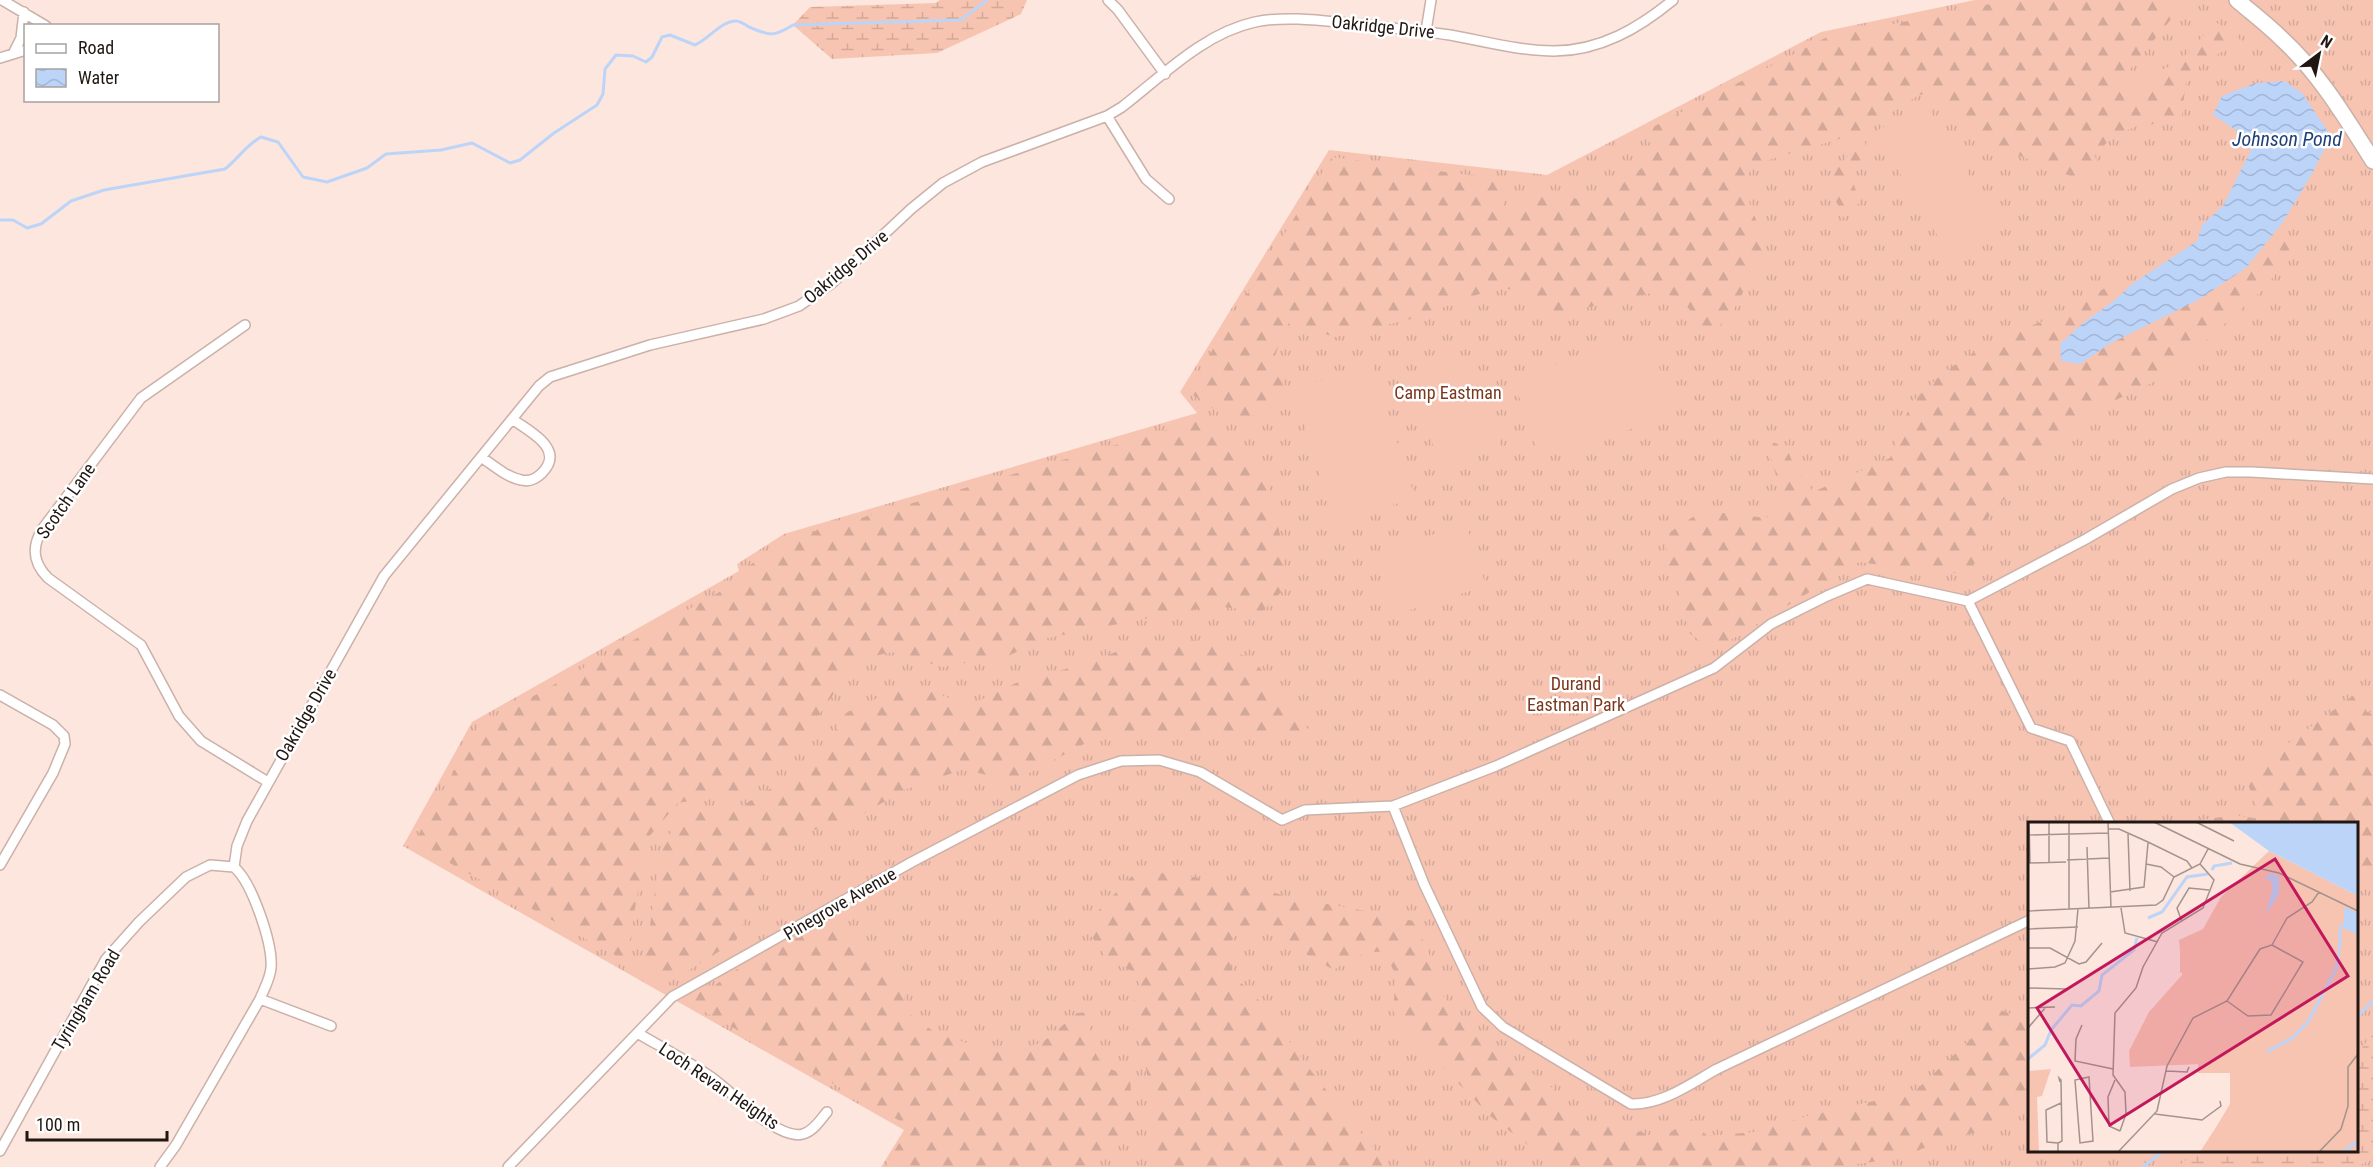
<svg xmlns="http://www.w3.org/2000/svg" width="2373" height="1167" font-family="'Roboto Condensed',sans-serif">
<defs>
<pattern id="grass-tufts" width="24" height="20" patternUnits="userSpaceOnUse" patternTransform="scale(1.5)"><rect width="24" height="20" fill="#f7c4b2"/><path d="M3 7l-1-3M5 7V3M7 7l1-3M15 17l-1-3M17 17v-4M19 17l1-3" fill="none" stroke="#d3a898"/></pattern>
<pattern id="forest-firs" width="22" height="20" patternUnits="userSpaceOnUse" patternTransform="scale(1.5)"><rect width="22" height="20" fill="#f7c4b2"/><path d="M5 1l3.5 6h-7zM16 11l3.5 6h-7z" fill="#d3a898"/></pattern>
<pattern id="wetland-marsh" width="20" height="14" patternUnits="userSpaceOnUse" patternTransform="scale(1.5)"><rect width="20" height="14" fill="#f7c4b2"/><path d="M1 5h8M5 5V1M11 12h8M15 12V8" fill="none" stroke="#d3a898"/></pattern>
<pattern id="water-waves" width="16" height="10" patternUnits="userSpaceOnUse" patternTransform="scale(1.5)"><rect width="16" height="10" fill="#bdd4f9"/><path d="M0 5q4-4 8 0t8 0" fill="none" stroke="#a2b5d5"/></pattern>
</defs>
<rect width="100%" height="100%" fill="#fce6de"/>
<path fill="url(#grass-tufts)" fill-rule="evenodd" d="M1975,0H2373V1167H881L904,1130L403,846L472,722L739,571L737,564L784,534L1197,413L1180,392L1329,150L1547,175L1821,32ZM2030,824H2356V1150H2030Z"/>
<path fill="url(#forest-firs)" d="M2010,0H2187L2120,81L2134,95L2150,72C2178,70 2200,43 2213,20L2242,41L2203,62L2186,82L2181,122L2140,125L2114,135L2095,155L2099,173L2083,181L1992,145L1956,123L1930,92L1917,96L1880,120L1866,134L1864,156L1851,177L1860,202L1844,218L1826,180L1848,156L1849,136L1751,165L1745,191L1765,243L1759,262L1732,313L1710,335L1680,298L1656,292L1553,315L1529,291L1496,288L1411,319L1335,337L1287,323L1273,361L1285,389L1265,413L1230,420L1187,391L1332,157L1514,181L1506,195L1503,211L1521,204L1545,188C1558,193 1572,199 1586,200C1608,200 1637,172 1653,158L1647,130L1825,38Z
M2283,222L2291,247L2268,285L2168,375L2095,410L2067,428L1977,530L1984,551L1966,574L1917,570L1859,562L1714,650L1689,633L1679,587L1666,568L1667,534L1699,513H1728L1765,518L1785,506L1770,455L1773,443L1785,444L1792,461L1813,492L1890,458L1911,403L1942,374L1966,357L2007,334L2044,321L2118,281L2132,284C2109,306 2083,323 2060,344L2111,343L2198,300L2246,268Z
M1212,417L1269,486L1282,544L1285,588L1262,612L1216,606L1169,614L1047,638L1010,655L942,667L892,652L857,660L821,712L799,750L749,790L678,803L647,839L633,920L629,963L414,843L478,727L750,575L747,567L788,539Z
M1194,640L1252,658L1314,737H1230L1193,733L1138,731L1088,742L1012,782L964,769L904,790L858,817L804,833L768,861L736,941L668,983L644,970L661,846L686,812L742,806L820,758L846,713L901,687L928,691L970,705L1018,682L1084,664L1142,642Z
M2365,687L2362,709L2373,715V877L2357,875L2356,824L2182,823L2234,815L2260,819L2245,775Z
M1137,871L1174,874L1251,886L1289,897L1393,916L1413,921L1428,950L1440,993L1496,1054L1525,1068L1554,1089L1559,1106L1577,1132L1600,1117L1659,1139L1692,1119L1707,1136L1755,1132L1807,1116L1914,1092L1971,1039L1983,1018L1995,1008L2029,1021V1088H2026L2012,1110L1989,1128L1886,1160L1836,1167H1557L1490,1116L1405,1028L1393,1011L1396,976L1385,952C1366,950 1349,958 1334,970L1281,940L1259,930L1238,932L1230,943L1229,960L1233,975L1265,1006L1300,1057L1388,1167H1151L1154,1116L1144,1056L1125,1005L1143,995L1135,973L1107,958L1091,936L1097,912Z
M832,916L881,963L903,991L907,1012L937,1034L1001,1053L1042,1043L1077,1013L1088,1012C1093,1046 1090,1068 1130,1075L1132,1110L1138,1128L1109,1142L1098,1155L1099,1167H885L909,1126L680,998L710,989L734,971Z"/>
<path fill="url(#wetland-marsh)" d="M940,0H1027L1021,14L937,53L832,59L793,25L810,7L936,3Z
M2373,1028V1159L2356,1167H2177L2198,1151L2210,1159L2218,1157V1151L2356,1150L2357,1055L2370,1037L2369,1030Z"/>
<path fill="#f7c4b2" d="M1924,102L2001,228L1951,258L1875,132Z
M1649,336L1675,415L1539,458L1513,378Z
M1471,355L1501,447L1440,466L1410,375Z
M1372,364L1415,498L1336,523L1293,389Z
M1466,524L1486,586L1394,615L1374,553Z"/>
<path fill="url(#water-waves)" d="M2284,81L2302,93L2331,136L2312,174L2283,222L2246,268L2198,300L2111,343L2080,364L2061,361L2060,344L2083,323L2115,300L2132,284L2197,241L2202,225L2223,206L2251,150L2242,134L2213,115L2222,96L2256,83Z"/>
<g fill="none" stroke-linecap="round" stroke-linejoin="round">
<path stroke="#bdd4f9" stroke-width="3" d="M0,220H13L27,228L41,224L71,201L104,190L225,169C238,159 246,145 261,137L278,142L303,177L327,182L367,168L386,154L441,150L472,143L510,163L520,160L554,133L597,105L603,94L605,69L616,55L633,56L646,62L652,57L662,37L670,35L695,45C709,39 721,21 736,21C740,21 746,25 749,27C770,36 774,37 793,25L961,20L987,0
M2356,1018L2373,1001
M2143,1167L2164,1150"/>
<g stroke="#cbb1a8" stroke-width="12">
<path id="minor" d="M2,0L46,26
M1108,0L1118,10L1165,74
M1426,31L1431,0
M13,54L21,38L24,12
M0,58L26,50
M1107,116L1146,179L1169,199
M245,325L141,398L43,528C31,547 33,563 48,578L141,645L179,716L201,741L268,782
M481,457C493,465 506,477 521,480C529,482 536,479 542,473C566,449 529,431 512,419
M1968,601L2031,728L2070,741L2110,824
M0,695L53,725L64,736L65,744L53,773L0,865
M1393,806L1424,884L1482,1007L1503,1027L1631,1104C1662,1105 1690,1084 1717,1069L2030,920
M260,999L331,1026
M639,1034C663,1048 688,1061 711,1077C731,1091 778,1141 803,1134C814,1131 821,1119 827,1112
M0,1151L106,959L139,922L186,877L210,865L234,867
M160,1167L176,1145L260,999C264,989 270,979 271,968C273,944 252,882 234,867L237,846L247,821L384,576L539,386L550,377L650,345L764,319L799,306L832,283L911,209L943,183L982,162L1107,116L1122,107C1162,76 1204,33 1255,22C1284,16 1317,20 1346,23C1381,27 1416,30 1450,35C1484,41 1520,51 1554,51C1600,51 1639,28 1673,0
M508,1167L672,997L912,862L1078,775L1121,761L1159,760L1200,772L1282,820L1305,810L1393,806L1496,766L1714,668L1771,624L1827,596L1867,579L1968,601L2086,539L2172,489L2199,478L2226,472H2251L2373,479"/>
</g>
<g stroke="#cbb1a8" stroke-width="18">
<path id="primary" d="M2237,0C2252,13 2268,25 2282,39C2319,73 2346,118 2373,161"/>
</g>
<use href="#minor" stroke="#fff" stroke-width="9"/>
<use href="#primary" stroke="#fff" stroke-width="15"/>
</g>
<g text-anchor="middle" stroke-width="5" stroke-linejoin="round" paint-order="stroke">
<g font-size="18" fill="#201713" stroke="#fff">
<text transform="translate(1383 27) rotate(6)" y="6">Oakridge Drive</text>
<text transform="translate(846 267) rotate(-40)" y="6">Oakridge Drive</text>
<text transform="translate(66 501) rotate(-55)" y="6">Scotch Lane</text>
<text transform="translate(306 715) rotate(-60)" y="6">Oakridge Drive</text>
<text transform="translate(840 904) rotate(-30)" y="6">Pinegrove Avenue</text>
<text transform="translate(86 1000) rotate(-59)" y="6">Tyringham Road</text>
<text transform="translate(719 1086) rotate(34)" y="6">Loch Revan Heights</text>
</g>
<g font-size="18" fill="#7b381e" stroke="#fff">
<text x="1448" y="399">Camp Eastman</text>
<text x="1576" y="690">Durand<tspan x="1576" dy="21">Eastman Park</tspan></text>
</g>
<g font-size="20" font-style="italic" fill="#204178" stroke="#fff">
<text x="2287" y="146">Johnson Pond</text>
</g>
</g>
<g transform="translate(2028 822)">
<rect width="330" height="330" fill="#fce6de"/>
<path d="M241,29L330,74V330H173L202,282V251H170V242L102,245L101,229L121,190L154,153L151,118L175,107L193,75ZM23,247L14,274L9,275L11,330H0V249Z" fill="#f7c4b2"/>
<path d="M224,47L228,49V62L232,49L236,50L229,74H208L204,82L207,92L202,84L195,93L201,100V112L193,111L184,120L177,121L158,138L161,148L152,151V118L180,106L194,75ZM251,65L254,73L243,99L242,120L230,126L218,143L209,135L219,125L214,119L221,121L227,114L228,99L240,81L237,91L240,92ZM298,76L312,82L314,88L313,100L305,104L310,111V124L287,132L272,151L277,135L286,126L282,123L289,107L292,109L293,99L297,98ZM299,137L300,143H306L303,150L280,168L255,204H228L207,195L191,202L193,206L229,219L221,238L201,234L185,214L177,211V202L208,190L237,200L246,196L269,175L272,162L279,160ZM329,142L330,158L324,183L327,187L330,182V199L310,188L318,155ZM156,152L166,155L174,168L136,198V211L126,229L132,243L103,244L102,229L122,191ZM176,173L187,177L153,203L142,219V234L134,243L129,224L138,204L163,179ZM296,200L304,203L290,230L291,249L284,256L277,252L270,256L276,265L267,274L277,270L293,252L294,244L297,245L292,262L294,270L289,277L293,291L289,299L270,310L254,330H172L185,310L194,311L199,305L215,304L224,278L250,239L272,223L286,204ZM258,274L263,296L249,302L246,298L239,301L241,281L249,283ZM330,202V230L324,232L314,223L312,205ZM311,214L312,225L323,235L318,261L312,265L319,271V283H314V300L289,330H261L275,313L296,300L295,274L302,268L297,261L306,258L309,251L296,243L304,238V221ZM181,219L193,228L185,244L197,241L199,243L205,238L226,241L213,248L212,266L218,270L200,303L192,300L202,290L203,279L208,276L203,271L202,250L171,251L170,242L140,243L150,225L168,231L175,229ZM330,235L328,330H312L303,321L314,312L323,288V244Z" fill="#f7c4b2" fill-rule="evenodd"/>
<path d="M314,109L330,118L329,129L313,130L317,124ZM312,139L329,143L318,155L309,189L293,188L298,168L311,149Z" fill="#f7c4b2"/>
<path d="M201,0H330V74L241,29ZM243,51L251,54V72L238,93L244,67V60L237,56ZM316,85L330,91V113L316,106Z" fill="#bdd4f9"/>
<path fill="none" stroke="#bdd4f9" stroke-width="3" d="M184,48L186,44L204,41M120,96L134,90L159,55L180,52M311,129L313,103H318M239,230L264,216L280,200L308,147L311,131M0,237L17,223L23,208L44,183L53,184L71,169L74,153L106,128L109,116M315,330L330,319"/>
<path fill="none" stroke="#a4938d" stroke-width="1.5" d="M1,0L2,41M21,0V41M41,0V87M80,0L83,86M126,0L212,42L251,51L330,89M168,0L206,19M80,7H91L120,20L159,39L164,46M100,12L102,69M0,13L80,11M59,25L61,87M39,38L81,36M1,41L38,40M118,42L133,45L146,55M82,70L116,65L120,21M93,86L97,111L130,120M0,89L128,83L135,78L146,55L172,42L180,27M154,100L149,86L161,66L181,68M0,107L50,105M0,126H22L51,142L58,140L74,121M0,147L27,145L37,141L47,119L50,87M0,166L38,167M199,179L220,194L243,193L275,140L244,123M0,186L27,185M54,203L48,217L47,239L85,247M0,206L18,185M138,249L159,250L161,245M61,255L65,319L52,321L47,258ZM87,258L80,275L81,304L92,309M127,292L174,298L193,284L192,279M92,309L98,292L97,270L85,253L87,191L108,166L115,145L134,111L175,86L186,58L172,42M30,321L19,320L18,288L33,281M30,330V321L34,319L33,258L31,256L32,260M90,330L129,289L139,244L165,196L199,179L232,127L244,123L259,96L284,80L291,70M291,330L313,307L320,284V245L330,232"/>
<path fill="#c2185b" fill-opacity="0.15" stroke="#c2185b" stroke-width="3" d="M247,37L320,154L82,303L9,186Z"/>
<rect width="330" height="330" fill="none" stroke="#201713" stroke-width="3"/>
</g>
<rect x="24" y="24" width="195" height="78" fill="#ffffff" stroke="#a6a2a1" stroke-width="1.5"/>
<rect x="36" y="44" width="30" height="9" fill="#ffffff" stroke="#a6a2a1" stroke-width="1.5"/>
<text x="78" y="54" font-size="18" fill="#201713">Road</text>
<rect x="36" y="69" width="30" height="18" fill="url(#water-waves)" stroke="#a6a2a1" stroke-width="1.5"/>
<text x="78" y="84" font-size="18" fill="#201713">Water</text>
<g transform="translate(2319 54) rotate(32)" stroke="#ffffff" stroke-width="4.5" paint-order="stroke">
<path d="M0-4.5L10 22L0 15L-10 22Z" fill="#201713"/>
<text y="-9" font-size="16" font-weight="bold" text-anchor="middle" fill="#201713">N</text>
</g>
<path d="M27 1131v9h140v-9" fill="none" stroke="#201713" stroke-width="3"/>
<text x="36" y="1131" font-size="18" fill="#201713" stroke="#ffffff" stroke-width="4.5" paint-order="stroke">100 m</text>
</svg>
